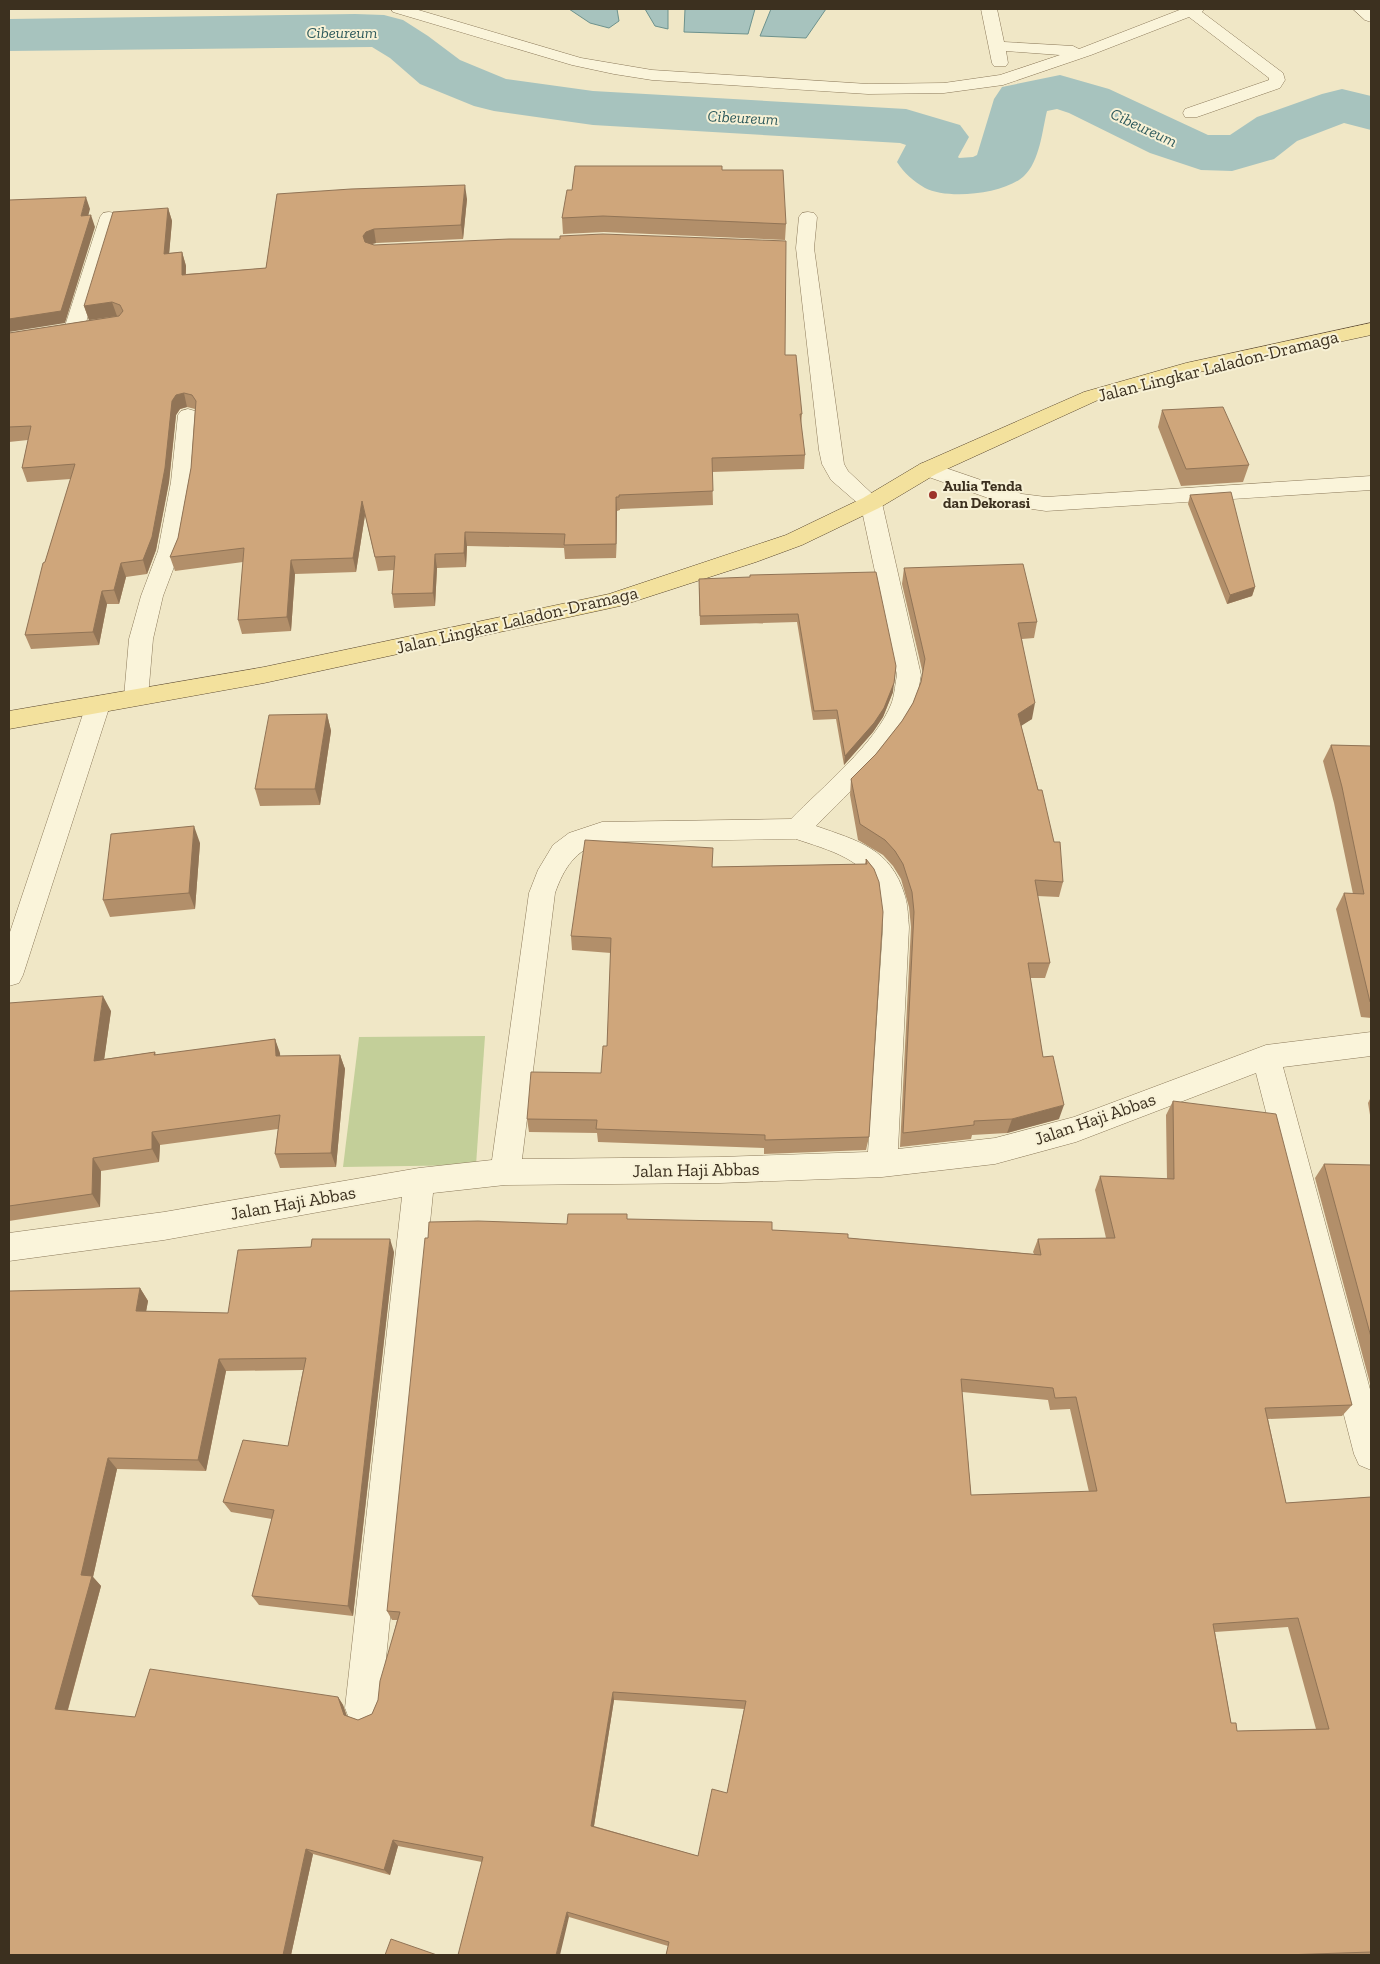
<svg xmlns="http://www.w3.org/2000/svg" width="1380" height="1964" font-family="'Zilla Slab',serif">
<rect width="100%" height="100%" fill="#f0e7c6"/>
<path fill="#c3cf99" d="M485,1036L476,1165L343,1167L359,1037Z"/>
<path fill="#a7c3be" stroke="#6d928d" d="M569,9H617L619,21L609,28L590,23Z
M645,9H668V29L655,26Z
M685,9H755L748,34L684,32Z
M771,9H826L806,38L760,36Z"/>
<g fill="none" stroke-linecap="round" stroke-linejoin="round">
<path fill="#a7c3be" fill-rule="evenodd" d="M355,14L384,15L403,20L428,36L460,60L506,79L593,91L906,109L960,125L969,137L958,157L959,158L973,157L977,155L994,99L1002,87L1060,75L1109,89L1208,135H1230L1257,117L1322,94L1342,89L1371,96V130L1344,123L1297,141L1274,159L1232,171L1201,170L1150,153L1069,113L1057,109L1047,111C1042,131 1040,161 1024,176C1005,194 948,200 925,188C913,181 904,173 897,162L906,145L900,143L593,125L494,111L474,106L420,84L390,58L372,47L9,51V19Z"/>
<g stroke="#8c7a5b" stroke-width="1">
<path id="minor" d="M391,9H415L581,58L652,70L868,84L944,83L1000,75L1060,55L1006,51L1008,63L1006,66H994L992,63L981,9H997L1004,42L1073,46L1079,49L1182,9H1204L1202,12L1283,73L1285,80L1280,88L1197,117H1185L1183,113L1185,109L1269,80V78L1189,17L1091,55L1003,85L944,93L868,94L652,80L614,74L572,65L393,12Z
M1353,9H1370L1371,22L1365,20Z
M109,212L115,213L118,217L84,329L81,333L74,335L67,333L64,329L100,217L103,213Z
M808,212L814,213L817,217L814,248L844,464L848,471L882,503L921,675C919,684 919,693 916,701C900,749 850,790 816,826C858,841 891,848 905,896C908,906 908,917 909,927L898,1149L995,1138L1074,1117L1266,1045L1371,1032V1056L1283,1067L1371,1393V1470L1359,1465L1354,1454L1256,1073L1076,1142L995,1164L882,1177L720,1183L505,1185L433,1193L381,1708L376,1721L363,1726L350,1721L345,1708L402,1197L164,1240L9,1261V1233L164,1212L419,1168L492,1160L529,893L538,870L553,845L569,833L602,822L791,819C821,788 877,743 892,702C895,693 895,684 897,675L861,506L831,480L822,464L819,450L796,248L799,217L802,213ZM796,839C828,850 868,859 879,896C881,906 881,917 883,927L868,1152L720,1157L522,1159L555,893C564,868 575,850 602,842Z
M188,409L195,411L198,415L193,482L180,551L163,596L153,639L148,697L144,703L136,705L128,703L124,697L129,639L141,596L158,551L171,482L178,415L181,411Z
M928,462L1022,494L1046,497L1371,476V490L1046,511L1011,506L920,474L917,469L920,464Z
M98,696L107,699L110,705L23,975L19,983L9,986V935L86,705L89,699Z"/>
</g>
<g stroke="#5a472f" stroke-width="1">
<path id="major" d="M1371,323V335L1190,374L1098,400L936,474L879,508L802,545L756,562L620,606L264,683L9,729V711L264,667L609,594L786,535L863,498L920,464L1084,392L1186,363Z"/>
</g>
<use href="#minor" fill="#faf4da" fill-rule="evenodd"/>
<use href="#major" fill="#f3e19d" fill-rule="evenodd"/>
</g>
<path fill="#b28f6a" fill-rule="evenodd" d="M722,170L786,224L785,240L604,232L563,234L562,218L572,190Z
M277,194L467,199L463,239L376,243L371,244L785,355L802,414L801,425L805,455L804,469L712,472L713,505L620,509V510L617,511L616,558L565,559L564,548L467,546L466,567L437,568L435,606L394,608L392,594L394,570L378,571L365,515L356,572L295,574L291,631L242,634L238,620L243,562L175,571L170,557L178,538L191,468L195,409L187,407L180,409L176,415L169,482L156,550L147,574L126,577L119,604H107L99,645L31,649L25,635L45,562L71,479L27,482L22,468L28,440L9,442V333L117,316L89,320L84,306L168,208L172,221L169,253L182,252L186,266V274L266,268Z
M1162,410L1249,465L1243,482L1181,486L1158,427Z
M1190,495L1255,587L1252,596L1227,604L1188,504Z
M904,568L1037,622L1034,638L1022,639L1032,719L1021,725L1063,882L1059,897L1037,896L1050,963L1045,978H1030L1043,1057L1059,1119L1007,1133L972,1135L971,1139L900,1147L911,927L909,907L901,879L893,866L883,855L858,840L850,795L851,779L876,754L902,721L913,703L921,682L923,674L902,584Z
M750,575L893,692L883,717L873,732L844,765L836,719L813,720L797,622L700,625L699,588L750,577Z
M327,714L331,731L320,805L260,806L255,789Z
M1331,745L1371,746V1018L1361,1017L1336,909L1344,893L1353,894L1334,803L1323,761Z
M200,843L195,909L110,917L103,900Z
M866,859L874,869L869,1137L866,1150L764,1154V1148L598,1142L597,1133L529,1132L527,1119L601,1073L607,1046L611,953L572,950L571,936L712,867L865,864Z
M9,1003L111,1011L104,1059L155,1052L156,1055L275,1039L280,1056L340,1055L345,1069L336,1167L280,1168L275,1154L278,1129L160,1145L159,1162L101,1171L100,1207L9,1221Z
M1371,1097V1121L1368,1103Z
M1173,1101L1352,1405L1342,1416L1268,1419L1286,1503L1371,1497V1955H666L668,1946L569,1917L482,1862L398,1846L390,1875L313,1854L291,1955H9L22,1291L140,1288L148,1301L146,1311L228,1313L394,1252L353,1616L259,1605L252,1596L272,1519L231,1512L223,1502L288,1446L303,1370L226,1371L206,1471L117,1469L93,1577L101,1586L68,1710L135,1717L338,1697L343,1705L347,1716L358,1720L372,1714L378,1700L397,1620H392L387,1611L567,1224L628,1219L772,1230L848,1238L1034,1254L1033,1252L1038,1239L1106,1238L1095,1190L1100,1176L1167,1179L1166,1115ZM962,1392L1048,1400L1050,1410L1070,1409L1089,1492L971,1495ZM1288,1627L1316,1729L1237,1731L1231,1723L1215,1632ZM614,1700L744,1709L727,1793L698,1856L594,1826Z
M1324,1164L1371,1165V1387L1315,1178Z"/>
<path fill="#917456" d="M465,185L467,199L463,239L461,225Z
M86,197L90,209L85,228L81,216Z
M168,208L172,221L168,267L164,254Z
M91,215L95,227L65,323L9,332V319Z
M374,229L376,243L368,245L365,250L363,236L366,232Z
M182,252L186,266L185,288L182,275Z
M112,302L117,316L89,320L84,306Z
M184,393L187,407L180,409L176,415L169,482L156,550L147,574L143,560L172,401L176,395Z
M616,497L617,511L616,558Z
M362,501L365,515L356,572L353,558Z
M465,532L467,546L466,567L464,553Z
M435,554L437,568L435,606L433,593Z
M291,560L295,574L291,631L287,617Z
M121,563L126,577L119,604L114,590Z
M1255,587L1252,596L1227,604L1230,595Z
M102,591L107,604L99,645L93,632Z
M896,666L893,692L883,717L873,732L844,765L845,756Z
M1035,703L1032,719L1015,730L1018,714Z
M327,714L331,731L320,805L315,789Z
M194,826L200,843L195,909L189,893Z
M103,996L111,1011L102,1075L94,1061Z
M275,1039L280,1053L281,1070L276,1056Z
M340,1055L345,1069L336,1167L331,1153Z
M1064,1105L1059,1119L1007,1133L1012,1119Z
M152,1132L160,1145L159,1162L152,1149Z
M93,1158L101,1171L100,1207L92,1194Z
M390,1239L394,1252L353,1616L348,1606Z
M140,1288L148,1301L144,1323L136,1311Z
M219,1359L226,1371L206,1471L198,1460Z
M108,1458L117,1469L93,1577L101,1586L66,1716L55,1709L81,1575Z
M613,1692L614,1700L593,1832L591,1826Z
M338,1697L343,1705L349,1723L344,1715Z
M393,1840L398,1846L390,1875L384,1870Z
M306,1849L313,1854L291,1955H283Z
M567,1912L569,1917L560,1955H556Z"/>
<path fill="#cfa67b" stroke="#917456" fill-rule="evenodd" d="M575,166H722V170H783L786,224L603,216L562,218L567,190H572Z
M465,185L461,225L374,229L366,232L363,236L365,242L374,245L509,239H560V236L603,234L786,241L785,355H796L802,414H800L805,455L712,458L713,491L619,495V497H616V544L564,545L565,534L465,532L464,553L435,554L433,593L392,594L395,556L375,557L362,501L353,558L291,560L287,617L238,620L244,548L170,557L178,538L191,468L196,401L192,395L184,393L176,395L172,401L165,468L152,537L143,560L121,563L114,590L102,591L93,632L25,635L43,563L45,562L75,464L22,468L31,426L9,427V333L119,316L123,311L120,305L112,302L84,306L113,212L168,208L164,254L182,252V275L266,268L277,194L351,189Z
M86,197L81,216L91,215L61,311L9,319V200Z
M1223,407L1249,465L1186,469L1162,410Z
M1231,492L1255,587L1230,595L1190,495Z
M1023,564L1037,622L1018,623L1035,703L1018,714L1038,790H1042L1054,842H1060L1063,882L1035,880L1050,963H1028L1043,1057L1053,1056L1064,1105L1012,1119L974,1121V1125L903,1133L914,912L912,892L903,864L895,851L885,840L860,824L851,779L876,754L902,721L913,703L921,682L925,659L904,568Z
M876,572L896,666L894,683L884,708L874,723L845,756L837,710L814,711L798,614L700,616L699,579L750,577V575Z
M327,714L315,789H255L269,715Z
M1331,745L1371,746V1002H1370L1344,893L1364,894L1342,787Z
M194,826L189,893L103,900L111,834Z
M585,840L713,848L712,867L867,864L866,859L874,869L879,882L883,912L869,1137L765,1140V1135L596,1129L597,1120L527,1119L531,1072L601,1073L603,1046H607L611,938L571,936Z
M103,996L94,1061L155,1052L154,1055L275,1039L276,1056L340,1055L331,1153L275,1154L280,1115L152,1132V1149L93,1158L92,1194L9,1206V1003Z
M1173,1101L1276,1114L1352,1405L1265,1408L1286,1503L1371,1497V1952L1284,1955H666L669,1942L567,1912L556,1955H458L483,1857L393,1840L384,1870L306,1849L283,1955H9V1291L140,1288L136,1311L228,1313L238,1250L311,1247L312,1239H390L348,1606L252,1596L274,1510L223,1502L243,1440L288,1446L306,1358L219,1359L198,1460L108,1458L81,1575L92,1576L55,1709L135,1717L150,1669L338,1697L344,1715L358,1720L372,1714L378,1700L380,1681L400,1612L387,1611L425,1238H428L429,1222L478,1221L567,1224L568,1214H627V1219L772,1222V1230L848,1234V1238L1041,1255L1038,1239L1115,1238L1100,1176L1174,1179ZM961,1379L1053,1388L1055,1398L1076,1397L1097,1491L971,1495ZM1298,1618L1329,1729L1237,1731L1236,1723H1231L1213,1624ZM613,1692L746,1701L727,1793L712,1789L698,1856L591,1826Z
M1324,1164L1371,1165V1337Z
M391,1939L437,1955H385Z"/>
<circle fill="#9d3329" stroke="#f7f1d6" stroke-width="2" cx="933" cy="495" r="5"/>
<g text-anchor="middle" stroke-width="4" stroke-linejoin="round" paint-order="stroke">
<g font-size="15" font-weight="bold" fill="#3c301f" stroke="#f7f1d6" text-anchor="start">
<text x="943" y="491">Aulia Tenda<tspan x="943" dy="17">dan Dekorasi</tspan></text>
</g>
<g font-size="16" font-style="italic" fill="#2e5a5c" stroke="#f7f1d6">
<text x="342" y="38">Cibeureum</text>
<text transform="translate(743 117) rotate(3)" y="6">Cibeureum</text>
<text transform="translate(1144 127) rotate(25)" y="6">Cibeureum</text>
</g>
<g font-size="18" fill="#3c301f" stroke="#f7f1d6">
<text transform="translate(1218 366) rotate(-14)" y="6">Jalan Lingkar Laladon-Dramaga</text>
<text transform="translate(517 620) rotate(-13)" y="6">Jalan Lingkar Laladon-Dramaga</text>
<text transform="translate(1095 1119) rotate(-19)" y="6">Jalan Haji Abbas</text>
<text transform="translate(696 1170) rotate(-1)" y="6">Jalan Haji Abbas</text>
<text transform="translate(293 1203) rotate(-10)" y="6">Jalan Haji Abbas</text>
</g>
</g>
<rect width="1380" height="1964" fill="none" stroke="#3c301f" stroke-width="20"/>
</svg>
